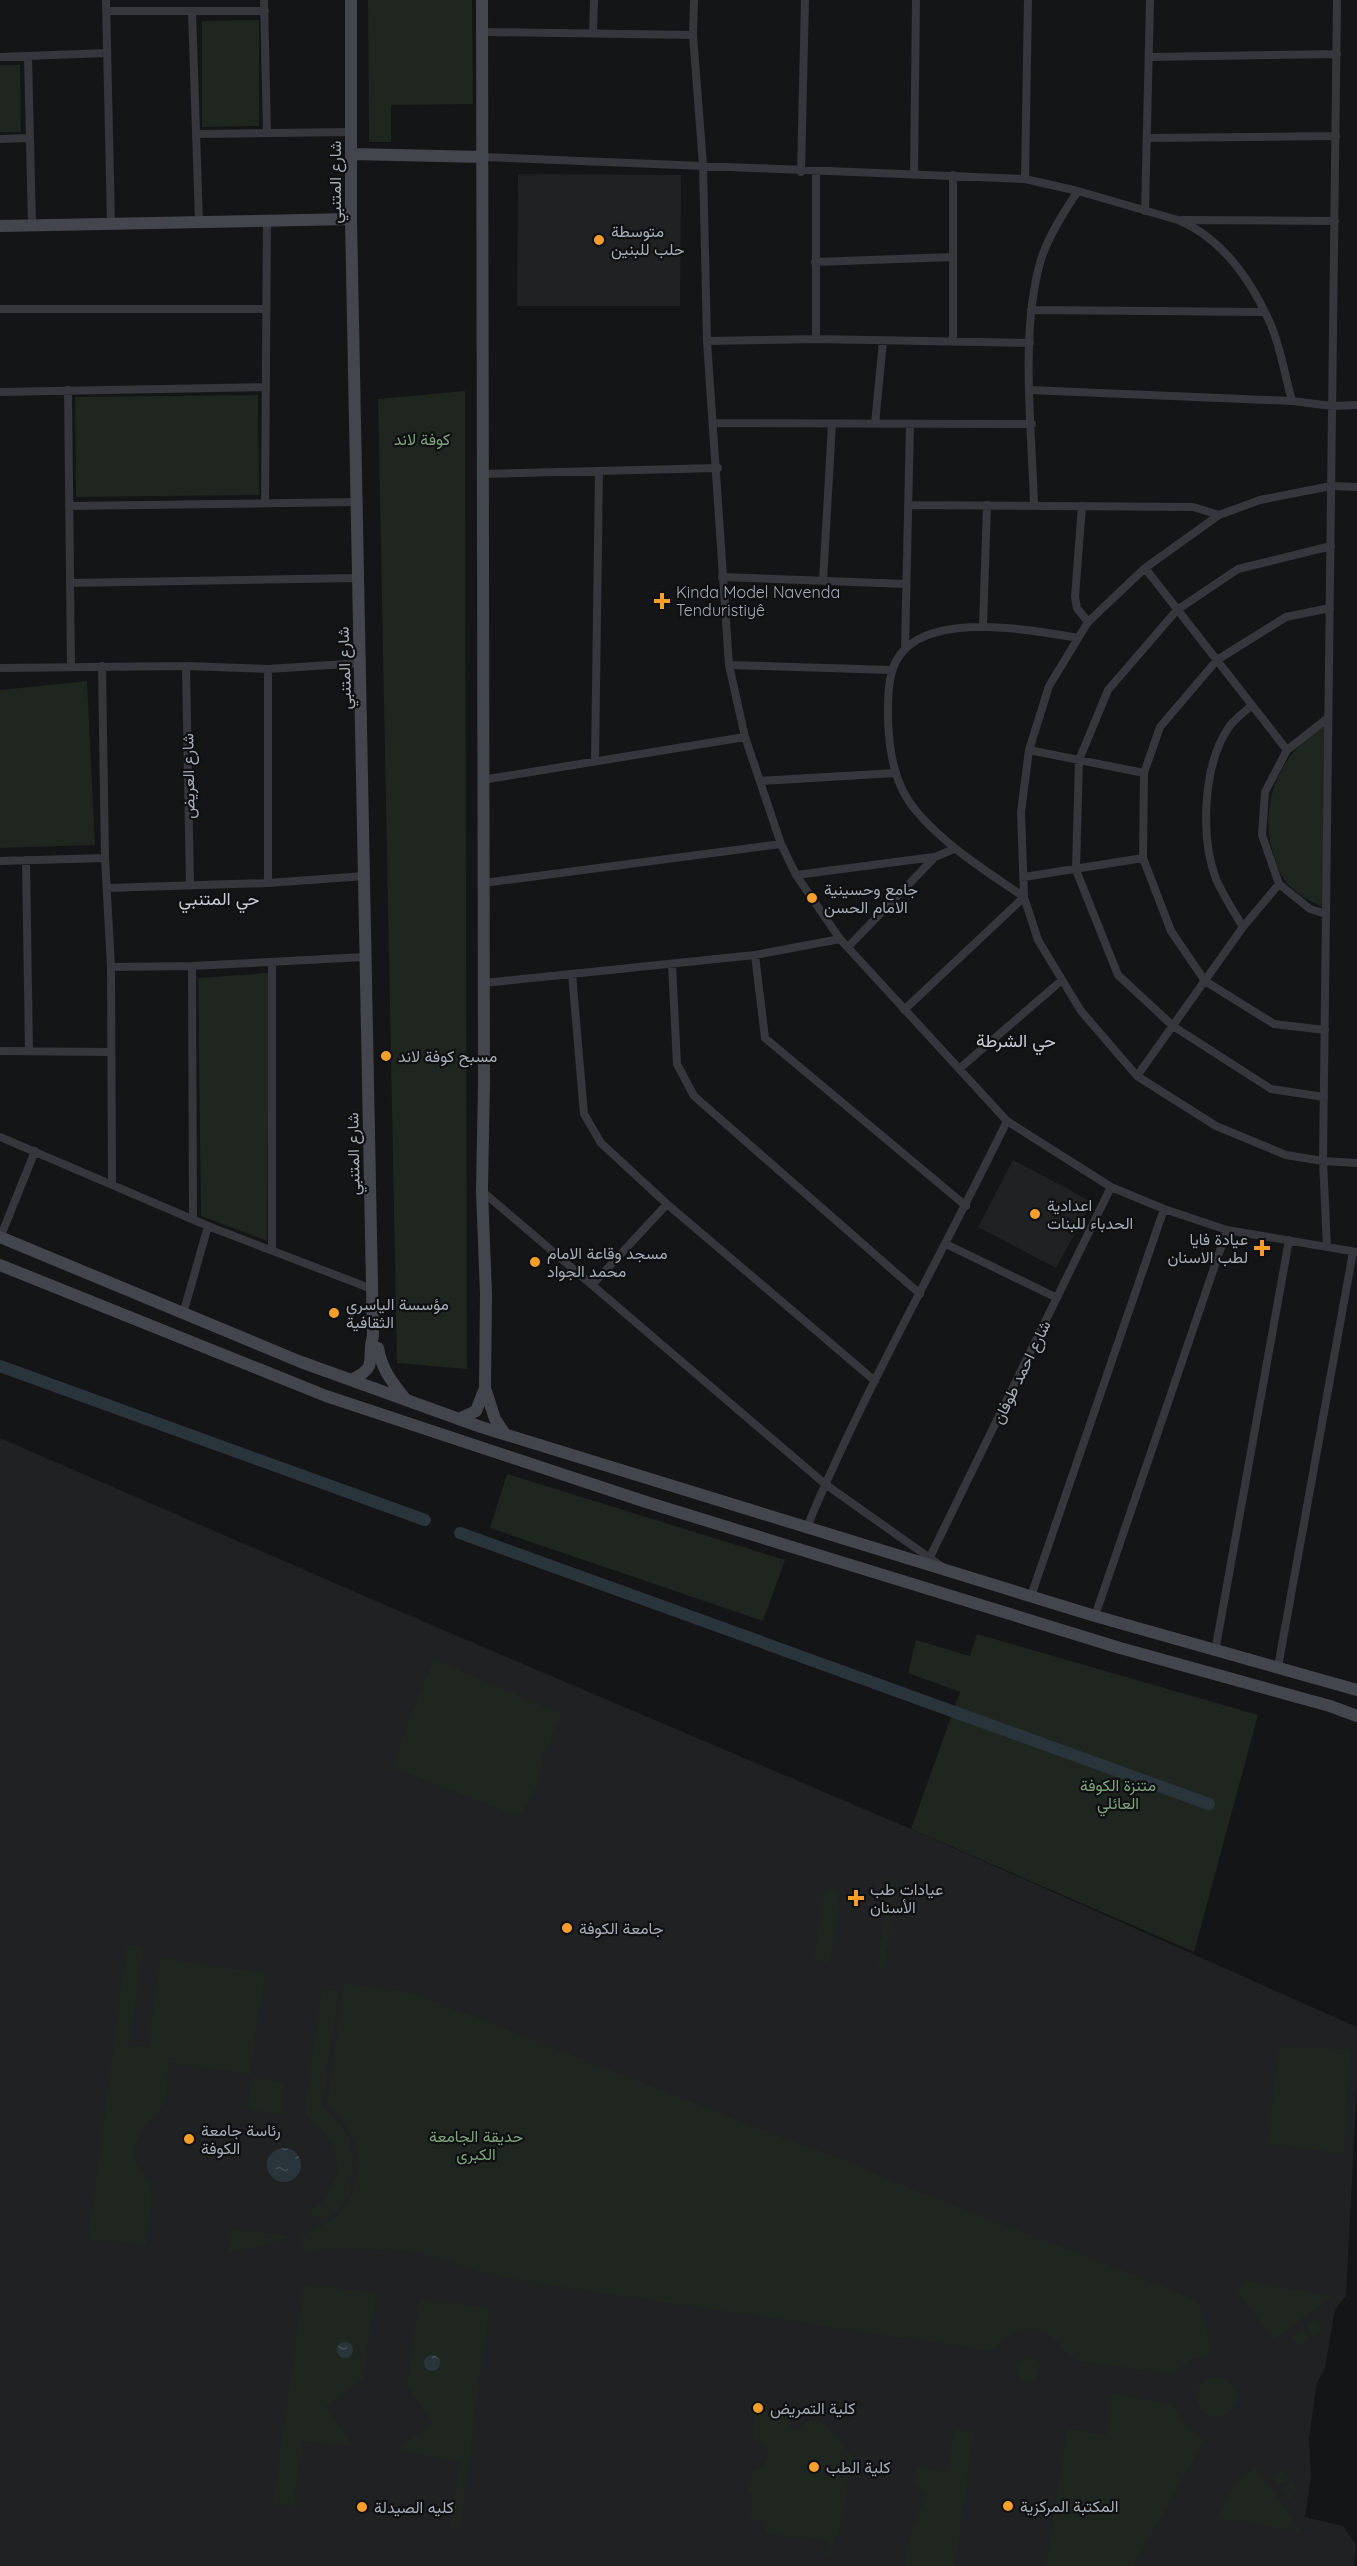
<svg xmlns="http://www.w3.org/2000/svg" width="1357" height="2566" font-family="Quicksand,Vazirmatn,sans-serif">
<defs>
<pattern id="water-ripples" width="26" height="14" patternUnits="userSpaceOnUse" patternTransform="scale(1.5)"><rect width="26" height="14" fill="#2a353b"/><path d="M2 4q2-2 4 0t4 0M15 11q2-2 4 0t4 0" fill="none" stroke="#465055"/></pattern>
</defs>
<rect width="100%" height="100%" fill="#141516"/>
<path fill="#202123" d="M518,174L681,175L680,306H517Z
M1013,1160L1092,1202L1056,1268L978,1227Z
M0,1438L436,1627L911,1829L1357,2027V2083L1346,2296L1335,2309L1325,2368L1317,2382L1309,2438L1311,2477L1305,2517L1343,2526L1356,2545L1354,2566H0Z"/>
<path fill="#1e261f" d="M368,0H472L473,104L391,105V142H369Z
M259,20V126L202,127V21Z
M0,65H20L21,132H0Z
M465,391L467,1369L397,1363L378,399Z
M258,395L259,495L76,497L75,397Z
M87,681L95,845L0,848V690Z
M1326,725L1325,908C1309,901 1294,893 1284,879C1278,871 1275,859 1272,849C1259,801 1282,749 1326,725Z
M269,973L267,1241L201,1216L198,978Z
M507,1474L785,1560L763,1621L490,1528Z
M977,1634L1258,1715L1194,1952L911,1829L960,1692L908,1673L916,1640L970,1656Z
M434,1659L562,1714L543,1757L540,1782L519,1817L394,1768L402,1738Z
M893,1877L898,1882L895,1904L892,1905L888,1904L887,1901L890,1880Z
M829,1889L837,1890L840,1897L830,1961L826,1963L814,1959L824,1892Z
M888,1911L892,1913L884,1969L882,1970L878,1965L885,1913Z
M127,1944L144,1946L128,2045L148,2047L160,1958L265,1973L250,2074L169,2063C166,2085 168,2115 144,2125L135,2148L136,2163L152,2187L146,2245L88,2240Z
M344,1983L408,1992L458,2010L786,2139L840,2158L912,2189L1163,2286L1198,2301L1212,2352L1206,2356L1195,2358L1174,2373H1164L1077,2361C1067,2355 1064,2348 1056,2341C1035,2320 1007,2333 990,2351L540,2284L478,2272L416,2252L339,2248L304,2254L301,2235C312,2230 326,2225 335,2217C369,2185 362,2132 327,2105Z
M322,1989L339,1991L322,2106C333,2115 343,2126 349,2139C357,2159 354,2215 326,2217C322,2218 316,2216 312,2216V2209C321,2205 327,2196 331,2188C347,2156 329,2135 306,2116L305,2109Z
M1279,2047L1350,2049L1344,2154L1267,2144Z
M252,2078L285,2082L281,2114L248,2110Z
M231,2228L294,2236L246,2250L228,2252Z
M1242,2280L1333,2296L1274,2340L1236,2290L1241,2289Z
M304,2284L376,2293L363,2379L326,2407L353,2446L304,2442L293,2506L273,2504Z
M419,2299L489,2308L460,2529L450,2528L460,2463L400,2451V2445L433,2423L407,2385Z
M1315,2319L1323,2330L1313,2337L1305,2326Z
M1302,2328L1310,2339L1299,2346L1292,2336Z
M1016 2369a12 12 0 1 1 24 0a12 12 0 1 1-24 0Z
M1197 2397a20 20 0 1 1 40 0a20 20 0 1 1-40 0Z
M1112,2393L1172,2404L1187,2428L1205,2440L1133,2566H1046L1067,2429L1106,2435Z
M756,2409L784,2411L792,2428L799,2429L808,2420L825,2423L852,2456L843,2515L830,2557H826L829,2541L765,2534L766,2521L750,2519L753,2493L748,2492L752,2471L763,2466L769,2453L763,2443L752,2438Z
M954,2428L974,2431L955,2566H905L909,2538L926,2492L914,2485L917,2466L947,2471Z
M1256,2468L1302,2532L1217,2518L1235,2482Z
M1283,2469L1290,2478L1280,2486L1272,2477Z
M1292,2481L1299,2491L1289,2499L1281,2489Z"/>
<path fill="url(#water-ripples)" d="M267 2165a17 17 0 1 1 34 0a17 17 0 1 1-34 0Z
M337 2350a8 8 0 1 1 16 0a8 8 0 1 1-16 0Z
M424 2363a8 8 0 1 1 16 0a8 8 0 1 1-16 0Z"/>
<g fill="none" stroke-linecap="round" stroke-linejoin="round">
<path stroke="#2a353b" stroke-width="12" d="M0,1366L425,1520
M460,1533L1209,1804"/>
<path stroke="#35373c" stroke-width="8" d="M106,0L111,224
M264,0L267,133
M694,0L693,35L703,165L707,341L729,665L745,737L781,844L796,875L840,939L1007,1121L1111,1187L1164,1209L1227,1230L1357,1252
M107,11H265
M192,11L199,222
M482,32L693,35
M593,33L594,0
M28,56L32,226
M0,57L107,53
M1149,57L1337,54
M196,134L352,132
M1147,138L1336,136
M0,139L29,138
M483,157L1025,179L1078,191L1178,220C1222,238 1252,282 1271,325C1281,349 1285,376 1292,401L1332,406L1357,405
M801,172L805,0
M914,175L916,0
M953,175V342
M1025,179L1028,0
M1145,211L1150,0
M1182,220L1335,221
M815,262L953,257
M0,309H266
M1031,310L1264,312
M816,339V171
M707,341L816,339L1030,343
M68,390L71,667
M1030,390L1292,401
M0,392L266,387
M714,423L1032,424
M875,424L883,341
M481,474L718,468
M1357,487L1331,486L1260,500L1219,515L1145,568L1088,622L1049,686L1029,750L1021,812L1024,897L1038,940L1081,1011L1137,1076L1216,1126L1286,1155L1323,1161L1357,1163
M265,502L267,221
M908,505L1193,507L1219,515
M1034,505C1032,430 1020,336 1040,263C1047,238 1063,213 1078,191
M69,506L356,502
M1082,506L1075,597L1077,608L1088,622
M1145,568L1287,750
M722,577L906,584
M823,581L832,424
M70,583L358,578
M983,626L987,505
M905,649L910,424
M729,665L892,670
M102,666L105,858L111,967L112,1183
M186,666L190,886
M0,668L186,666L268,669L361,663
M268,669V883
M1029,750L1144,773
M595,761L599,471
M482,780L745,737
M760,781L895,773
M26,860L29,1051
M0,861L105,858
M796,875L934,857
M1024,877L1143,858
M484,883L781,844
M107,888L268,883L365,876
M1326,914L1310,909L1279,884L1262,835L1265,792L1287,750L1328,718
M1243,927C1234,912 1223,895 1216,879C1200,837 1203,764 1229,727C1234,719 1245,712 1252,705
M848,947L935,857L954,849
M755,955L765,1038L966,1206
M672,965L677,1064L694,1096L920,1294
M192,966L193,1218
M111,967L192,966L365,957
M572,974L584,1114L601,1143L667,1204L875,1381
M484,983L755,955L840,939
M904,1010L1024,897C986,871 947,847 917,812C894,786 889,751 888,718C888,695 887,666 905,649C941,613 1033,630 1078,638
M1325,1030L1274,1024L1205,981L1171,931L1143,858L1144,773L1160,727L1217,660L1286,617L1330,608
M0,1051L111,1052
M959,1069L1062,980
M1137,1076L1243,927L1279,884
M1324,1097L1271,1089L1173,1026L1118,975L1076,870L1079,760L1108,690L1177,610L1238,569L1331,546
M0,1137L208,1226L372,1289
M482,1191L825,1484L941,1566
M0,1238L35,1151
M946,1244L1057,1298
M1327,1247L1323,1161L1337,0
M272,1250V962
M593,1284L667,1204
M183,1314L208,1226
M807,1527C865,1388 941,1257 1007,1121
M930,1557L1111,1187
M1031,1596L1164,1209
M1095,1616L1227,1230
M1215,1652L1289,1240
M1278,1667L1353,1252"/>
<path stroke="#43464c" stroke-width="12" d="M482,0L484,1083L482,1191L486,1294L485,1388L495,1419L505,1434
M352,154L483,157
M0,226L351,219
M0,1237L301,1362L481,1427L1095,1616L1357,1690
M0,1265L326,1396L646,1502L1120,1648L1330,1706L1357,1716
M378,1348C382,1370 392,1382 406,1400
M351,1380C380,1366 366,1360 373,1336L351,219V0
M459,1419L476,1411L485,1388"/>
</g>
<g fill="#f89e2b" stroke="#0f1011" stroke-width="2">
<circle cx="599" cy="240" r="6"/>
<path d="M659 592h6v6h6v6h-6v6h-6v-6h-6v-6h6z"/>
<circle cx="812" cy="898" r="6"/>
<circle cx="386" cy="1056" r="6"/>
<circle cx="1035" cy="1214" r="6"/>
<path d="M1259 1239h6v6h6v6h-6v6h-6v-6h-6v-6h6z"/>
<circle cx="535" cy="1262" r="6"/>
<circle cx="334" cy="1313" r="6"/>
<path d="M853 1889h6v6h6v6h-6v6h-6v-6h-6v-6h6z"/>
<circle cx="567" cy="1928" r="6"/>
<circle cx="189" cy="2139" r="6"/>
<circle cx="758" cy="2408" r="6"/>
<circle cx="814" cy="2467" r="6"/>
<circle cx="1008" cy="2506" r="6"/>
<circle cx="362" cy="2507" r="6"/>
</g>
<g text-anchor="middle" stroke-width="4.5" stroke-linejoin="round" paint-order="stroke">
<g font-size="16" fill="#a6adb7" stroke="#0f1011">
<text transform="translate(335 182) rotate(-90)" y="6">شارع المتنبي</text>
<text transform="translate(344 668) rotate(-92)" y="6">شارع المتنبي</text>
<text transform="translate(188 776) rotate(-91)" y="6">شارع العريض</text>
<text transform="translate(353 1154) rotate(-91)" y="6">شارع المتنبي</text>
<text transform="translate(1021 1372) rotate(-64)" y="6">شارع احمد طوفان</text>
</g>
<g font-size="16" fill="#a6adb7" stroke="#0f1011" text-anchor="start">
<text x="611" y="237">متوسطة<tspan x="611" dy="18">حلب للبنين</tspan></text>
<text x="676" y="598">Kinda Model Navenda<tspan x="676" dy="18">Tenduristiyê</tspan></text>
<text x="824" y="895">جامع وحسينية<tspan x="824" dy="18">الامام الحسن</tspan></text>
<text x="398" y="1062">مسبح كوفة لاند</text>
<text x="1047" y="1211">اعدادية<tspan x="1047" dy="18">الحدباء للبنات</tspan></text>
<text x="1248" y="1245" text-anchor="end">عيادة فايا<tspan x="1248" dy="18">لطب الاسنان</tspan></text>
<text x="547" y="1259">مسجد وقاعة الامام<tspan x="547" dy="18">محمد الجواد</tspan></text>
<text x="346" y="1310">مؤسسة الياسري<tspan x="346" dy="18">الثقافية</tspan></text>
<text x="870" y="1895">عيادات طب<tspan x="870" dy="18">الأسنان</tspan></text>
<text x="579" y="1934">جامعة الكوفة</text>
<text x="201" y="2136">رئاسة جامعة<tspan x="201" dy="18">الكوفة</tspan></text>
<text x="770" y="2414">كلية التمريض</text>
<text x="826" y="2473">كلية الطب</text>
<text x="1020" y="2512">المكتبة المركزية</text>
<text x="374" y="2513">كليه الصيدلة</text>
</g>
<g font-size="16" fill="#7ea37c" stroke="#0f1011">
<text x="422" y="445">كوفة لاند</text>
<text x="1118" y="1791">متنزة الكوفة<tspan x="1118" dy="18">العائلي</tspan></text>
<text x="476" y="2142">حديقة الجامعة<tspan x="476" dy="18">الكبرى</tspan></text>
</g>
<g font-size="18" fill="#c7cbd3" stroke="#0f1011">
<text x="219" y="905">حي المتنبي</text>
<text x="1016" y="1047">حي الشرطة</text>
</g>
</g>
</svg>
